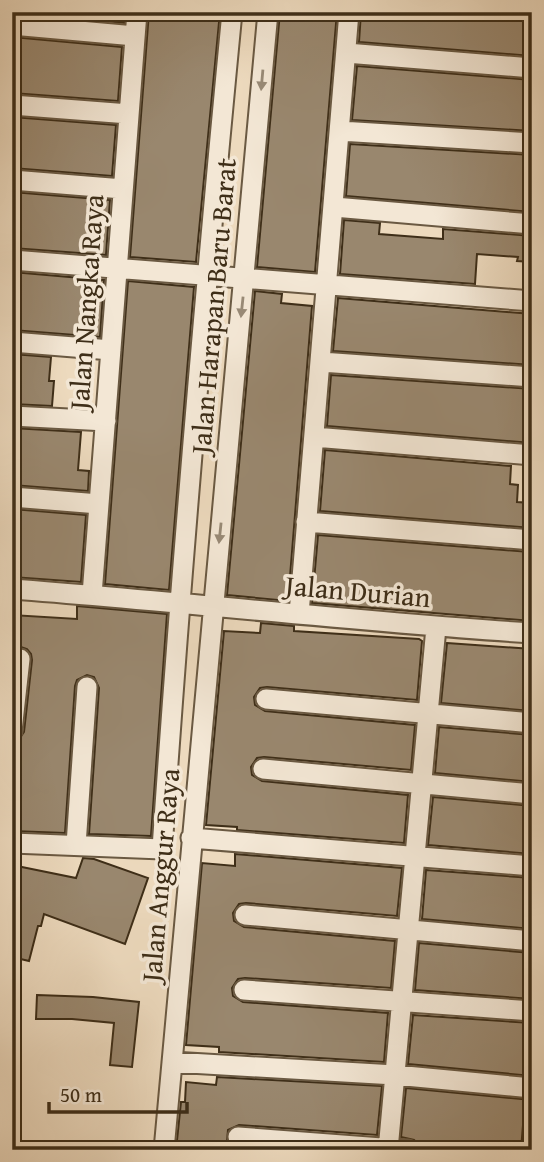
<svg xmlns="http://www.w3.org/2000/svg" width="544" height="1162" font-family="'Gentium Book Plus',serif">
<rect width="100%" height="100%" fill="#eddabe"/>
<filter id="stains"><feTurbulence type="fractalNoise" baseFrequency=".00286" numOctaves="4"/><feColorMatrix values="0 0 0 0 .2 0 0 0 0 .09 0 0 0 0 .02 0 0 0 .5 -.17"/></filter>
<radialGradient id="worn" r=".72"><stop offset=".6" stop-color="#630" stop-opacity="0"/><stop offset="1" stop-color="#630" stop-opacity=".3"/></radialGradient>
<path fill="#99876e" stroke="#3e2e18" stroke-width="2" d="M12,12H125L124,23Z
M149,12H220L196,262L130,257Z
M280,12H337L315,272L257,267Z
M361,12H532V56L359,42Z
M12,37L122,47L118,101L12,93Z
M357,66L532,80V131L352,120Z
M12,117L116,125L112,176L12,168Z
M350,144L532,155V212L346,196Z
M12,192L110,200L106,255L12,248Z
M344,220L380,223L379,234L443,239V229L532,236V262L517,261L518,257L477,254L475,284L340,274Z
M12,272L104,280L100,337L12,330Z
M128,281L194,287L169,590L105,584Z
M255,291L282,294L281,303L312,306L288,601L227,595Z
M338,298L532,314V365L333,351Z
M12,354L51,357L49,381H54L52,406L12,404Z
M331,375L532,389V443L327,426Z
M12,428L81,432L78,470L89,471L88,491L12,485Z
M325,450L511,466L510,484L518,485L517,502L532,503V528L320,511Z
M12,509L86,515L81,582L12,577Z
M318,535L530,552L527,586H532V621L312,603Z
M77,606L167,614L151,836L89,834L99,688L94,677L87,675L77,680L75,686L65,833L12,831L17,742L24,732L32,660L31,654L27,649L21,647L12,650V615L77,619Z
M261,623L294,626V631L419,639L422,641L417,700L267,687L260,688L254,697L255,705L265,711L415,725L411,770L264,757L257,758L251,767L252,775L262,781L408,795L404,843L237,830V827L206,825L224,631L260,633Z
M447,643L532,649V711L441,703Z
M439,727L532,735V782L435,773Z
M433,797L532,806V854L428,845Z
M235,854L402,868L397,916L246,903L239,904L233,913L234,921L244,927L395,941L391,988L245,978L238,979L232,988L233,996L243,1002L388,1013L384,1062L219,1052V1047L186,1045L202,863L235,866Z
M83,858L94,859L148,878L125,944L44,914L41,926H38L29,961L12,957V865L76,878Z
M426,870L532,878V929L422,919Z
M419,943L532,953V999L415,990Z
M37,995L93,997L139,1002L132,1067L110,1065L114,1023L72,1019H36Z
M413,1015L532,1023V1076L408,1064Z
M217,1077L382,1086L377,1135L239,1125L228,1130L227,1142L232,1147L244,1150H176L181,1102H185L186,1082L216,1085Z
M406,1088L532,1100V1126L523,1125L521,1150L419,1145L414,1140L401,1137Z"/>
<g fill="none" stroke-linecap="round" stroke-linejoin="round">
<g stroke="#6a5942" stroke-width="23">
<path id="minor" d="M12,25L135,36
M346,53L532,68
M12,105L129,114
M340,131L532,143
M12,180L123,189
M334,207L532,224
M12,260L532,301
M12,342L111,350
M321,362L532,377
M12,416L106,421
M314,437L532,455
M12,497L99,504
M306,522L532,540
M12,589C186,602 358,622 532,633
M92,595L137,12
M299,614L349,12
M266,699L532,723
M12,731L20,659
M263,769L532,794
M191,838L532,866
M12,843L162,849C181,570 205,291 232,12
M76,845L87,687
M245,915L532,941
M244,990L532,1011
M172,1062L395,1075L532,1088
M238,1137L408,1150
M164,1150L268,12
M388,1150L436,627"/>
</g>
<use href="#minor" stroke="#f3e7d5" stroke-width="19"/>
</g>
<defs><path id="oneway-solid" d="M-6-.8H1V-3.2L6.5 0L1 3.2V.8H-6Z" transform="scale(1.75)"/></defs>
<g fill="#988a76">
<use href="#oneway-solid" transform="translate(262 80) rotate(95)"/>
<use href="#oneway-solid" transform="translate(242 307) rotate(96)"/>
<use href="#oneway-solid" transform="translate(220 533) rotate(96)"/>
</g>
<g text-anchor="middle" stroke-width="7" stroke-linejoin="round" paint-order="stroke">
<g font-size="28" fill="#3e2e18" stroke="#f3e7d5">
<text transform="translate(86 302) rotate(-86)" y="10">Jalan Nangka Raya</text>
<text transform="translate(213 306) rotate(-85)" y="10">Jalan Harapan Baru Barat</text>
<text transform="translate(358 591) rotate(5)" y="10">Jalan Durian</text>
<text transform="translate(160 875) rotate(-85)" y="10">Jalan Anggur Raya</text>
</g>
</g>
<rect width="544" height="1162" fill="none" stroke="#eddabe" stroke-width="42"/>
<rect x="14" y="14" width="516" height="1134" fill="none" stroke="#3e2e18" stroke-width="3.5"/>
<rect x="21" y="21" width="502" height="1120" fill="none" stroke="#3e2e18" stroke-width="2"/>
<path d="M49 1102v10h138v-10" fill="none" stroke="#3e2e18" stroke-width="3.5"/>
<text x="60" y="1102" font-size="21" fill="#3e2e18" stroke="#f3e7d5" stroke-width="5" paint-order="stroke">50 m</text>
<rect width="100%" height="100%" filter="url(#stains)"/>
<rect width="100%" height="100%" fill="url(#worn)"/>
</svg>
